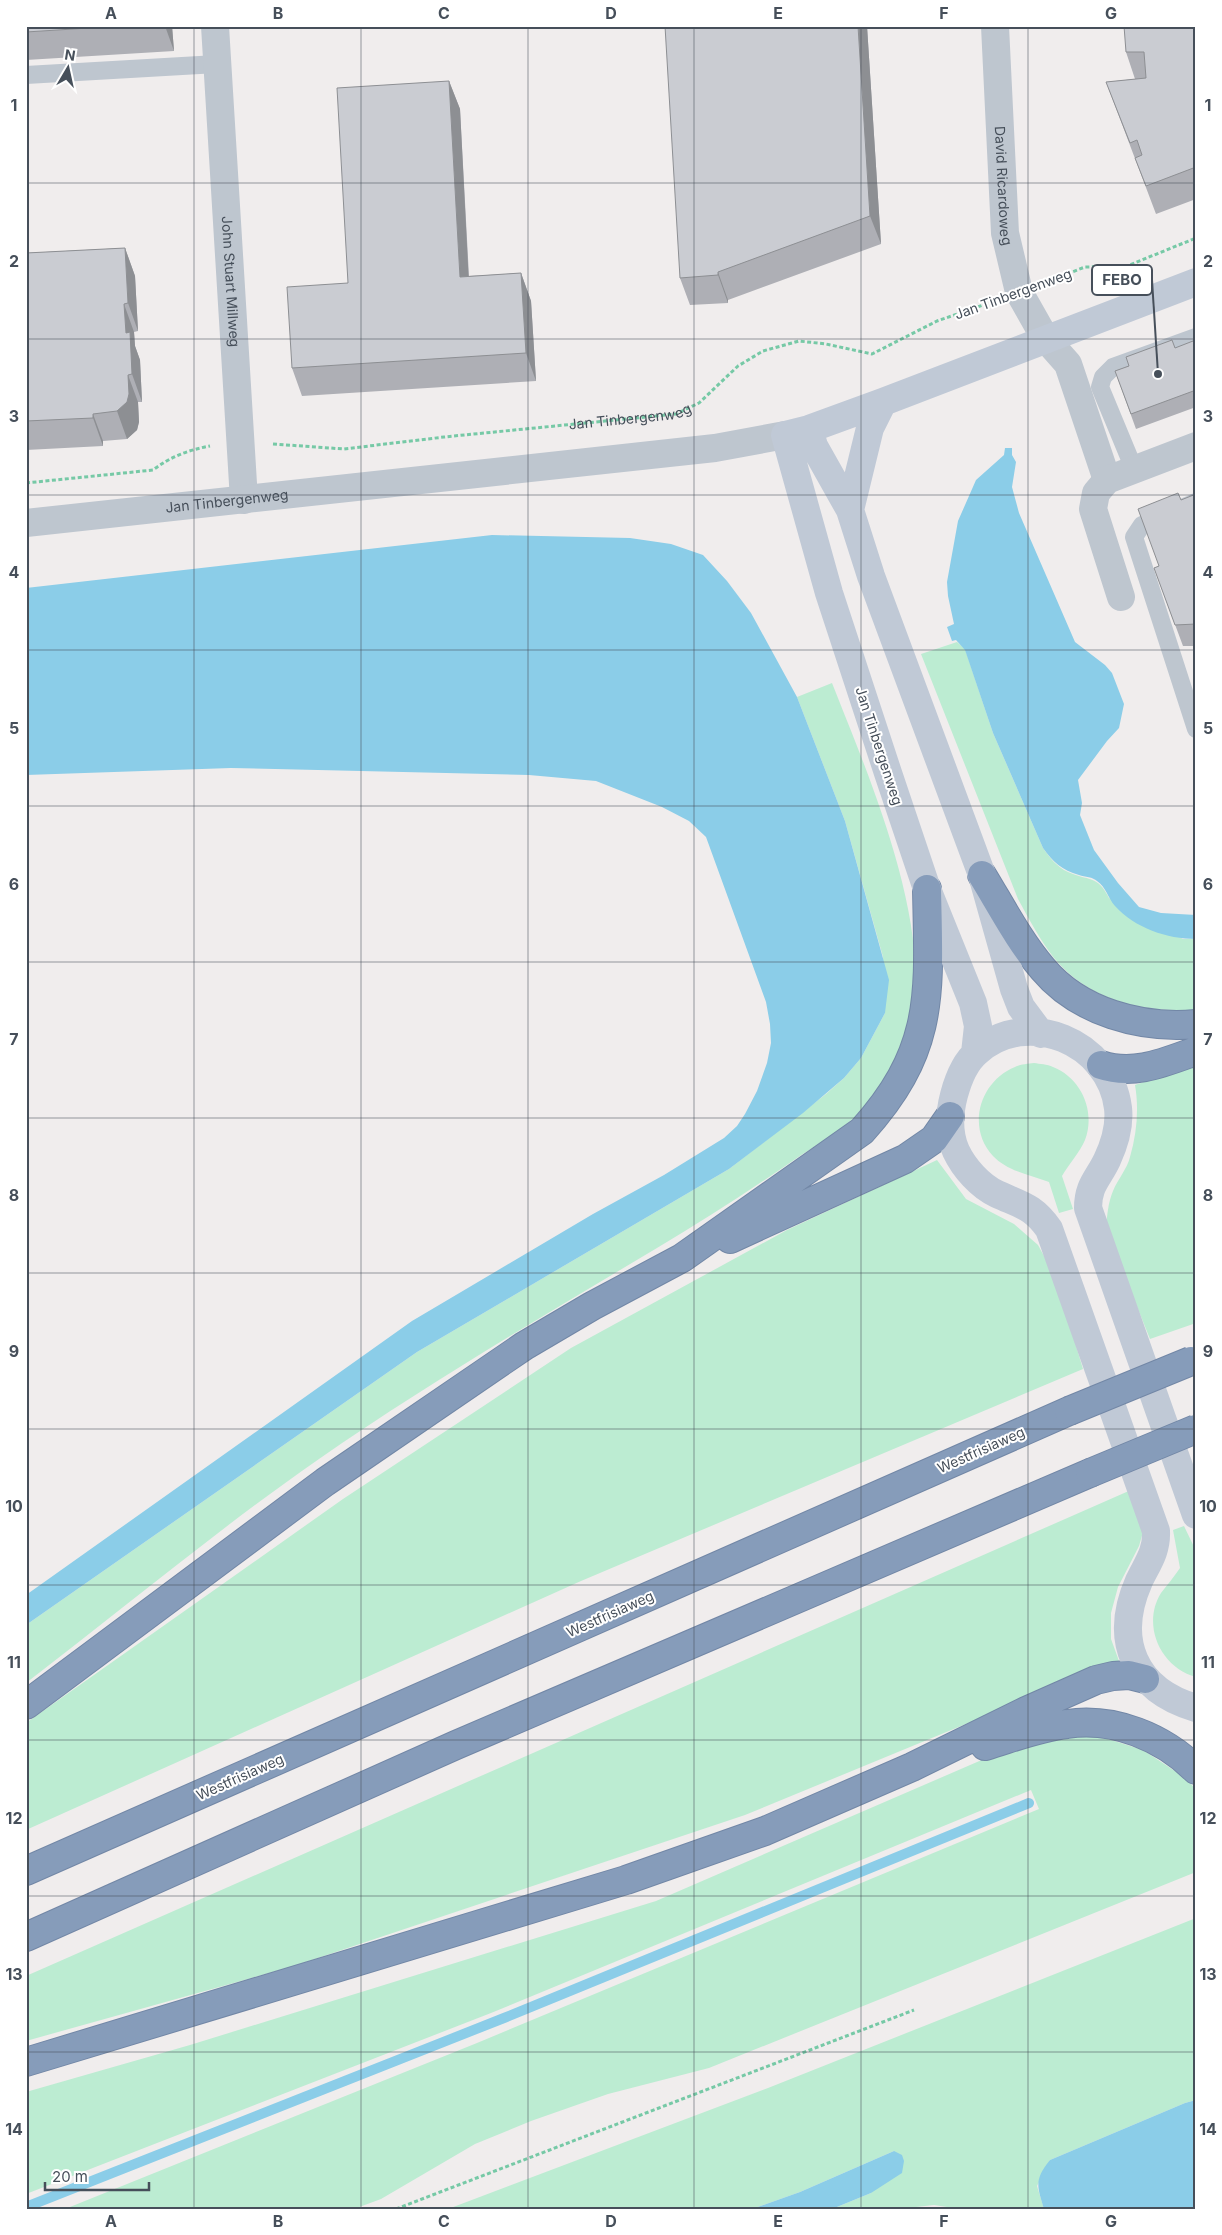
<svg xmlns="http://www.w3.org/2000/svg" width="1222" height="2235" font-family="Inter,sans-serif">
<rect width="100%" height="100%" fill="#f0eded"/>
<path fill="#bcecd2" d="M957,642L965,649L993,733L1043,848C1050,858 1057,867 1068,872C1088,881 1098,875 1109,898L1183,939H1196V1010C1141,1012 1091,1002 1054,958C1040,940 1029,919 1018,899L921,654Z
M832,683C867,772 940,938 907,1030C895,1063 878,1094 854,1118C836,1134 813,1147 794,1160C749,1191 704,1220 657,1248C543,1316 429,1383 319,1459C218,1529 124,1608 26,1683V1625L417,1352L729,1169L826,1094L844,1078L861,1058L885,1013L883,957L845,821L797,697Z
M1034,1063C1040,1064 1047,1064 1053,1067C1081,1078 1096,1111 1085,1140C1080,1152 1069,1164 1062,1176L1073,1209L1059,1213L1049,1182C1030,1175 1007,1171 993,1156C966,1127 980,1081 1015,1067C1020,1064 1028,1064 1034,1063Z
M1196,1064V1323L1150,1339L1106,1229C1107,1216 1108,1203 1113,1191C1118,1179 1127,1169 1130,1157C1137,1133 1139,1108 1135,1085Z
M937,1160L966,1199L1014,1224L1038,1245L1055,1276L1083,1369L581,1581L26,1830V1723L343,1499L571,1348L787,1230Z
M1131,1490L1143,1532L1139,1546L1118,1587L1111,1613V1639L1119,1661L745,1815L294,1966L26,2041V1976Z
M1184,1526L1196,1551V1677C1161,1668 1141,1625 1161,1593C1167,1585 1174,1577 1180,1568L1173,1530Z
M1083,1735L1108,1739L1143,1750L1187,1779L1196,1790V1872L709,2068L608,2094L531,2121L475,2144L381,2199L354,2209H65L477,2043L1039,1809L1031,1790L491,2013L26,2194V2092L190,2045L656,1901L984,1759L1042,1739Z
M1196,1918V2100L1185,2103L1050,2160L1037,2186L1044,2209H960L934,2205L898,2209H832L871,2193L894,2151L800,2192L752,2209H448L768,2088Z"/>
<path fill="#8bcde8" d="M1005,448H1012V455L1016,462L1012,487L1019,513L1075,642L1105,665L1112,673L1124,704L1119,728L1107,741L1078,780L1082,803L1080,815L1094,850L1118,883L1139,907L1161,913L1196,915V939C1167,939 1135,928 1115,906C1108,898 1106,887 1097,881C1093,877 1085,877 1079,875C1062,870 1053,862 1043,848L993,733L965,650L956,640L952,641L947,627L954,624L948,596L947,582L958,521L976,480L1004,455Z
M492,535L630,538L671,544L703,555L727,581L751,613L797,697L845,821L889,980L885,1013L861,1058L844,1078L803,1113L729,1169L417,1352L26,1625V1595L412,1321L593,1214L664,1175L724,1138L737,1126L745,1114L757,1091L767,1063L771,1043L770,1024L766,1002L706,837L689,821L662,807L596,781L529,775L231,768L26,775V588Z
M1196,2100V2209H1044C1037,2186 1034,2180 1050,2160L1185,2103Z
M894,2151L902,2155L904,2161L902,2173L871,2193L832,2209H752L800,2192Z"/>
<g fill="none" stroke-linecap="round" stroke-linejoin="round">
<path stroke="#8bcde8" stroke-width="10" d="M26,2207L504,2018L1029,1803"/>
<g stroke="#7287a6" stroke-width="30">
<path id="highway" d="M982,875C1001,906 1019,941 1043,969C1079,1012 1141,1029 1196,1024
M1101,1065C1134,1076 1165,1062 1196,1051
M730,1239L905,1159L934,1139L950,1116
M26,1705L325,1482L524,1346L592,1306L682,1258L862,1131C936,1049 929,993 927,889
M985,1746C1012,1738 1039,1727 1067,1724C1114,1717 1163,1737 1196,1770
M26,1871L1069,1411
M26,1937L456,1745L1090,1473
M26,2062L626,1880L765,1831L912,1767L1026,1711L1096,1680L1113,1676L1129,1675L1145,1679"/>
</g>
<g stroke="#76c9a6" stroke-width="3" stroke-dasharray="4 2.5" stroke-linecap="butt">
<path d="M1049,281L1085,267L1127,266L1196,238"/>
<path id="s1" d="M273,444L344,449L444,437L676,414L699,403L738,366L763,351L799,341L826,344L872,354L937,321L989,303"/>
<path d="M26,483L153,470C170,457 188,450 210,446"/>
<path d="M396,2209L914,2010"/>
</g>
<path stroke="#bec6cf" stroke-width="18" d="M26,75L217,64
M1134,469L1100,387L1103,377L1113,367L1196,337
M1196,502L1142,525L1134,537L1196,729"/>
<g stroke="#bec6cf" stroke-width="28">
<path id="s2" d="M215,26L244,500"/>
<path id="s3" d="M995,26L1005,233L1019,292L1045,338L1068,364L1107,480"/>
<path id="s4" d="M26,523L715,448L785,435"/>
<path d="M1121,597L1093,509L1096,493L1107,480L1196,446"/>
</g>
<path stroke="#c0c9d6" stroke-width="28" d="M809,429L814,446L850,510L871,576L982,875L1014,989L1021,1007L1041,1034
M850,510L870,428L883,402
M975,1053L978,1026L973,1003L927,889L888,773L829,593L785,435L809,429L883,402L1196,282
M1196,1515L1088,1208C1088,1185 1098,1179 1107,1160C1114,1145 1120,1125 1118,1108C1110,1042 1027,1007 977,1052C964,1063 958,1080 954,1095C949,1114 948,1133 956,1151C964,1168 980,1186 997,1194C1021,1205 1033,1206 1049,1229L1156,1531C1157,1552 1147,1564 1139,1581C1113,1640 1134,1690 1196,1708"/>
<use href="#highway" stroke="#869cba" stroke-width="28"/>
<g stroke="#7287a6" stroke-width="30" stroke-linecap="butt">
<path id="highway-bridge" d="M1069,1411L1191,1361
M1090,1473L1196,1429"/>
</g>
<use href="#highway-bridge" stroke="#869cba" stroke-width="28"/>
</g>
<path fill="#aeafb5" d="M26,26H172L174,51L26,60Z
M867,26L881,244L728,300V303L690,305L680,278Z
M1196,26V199L1156,214L1106,82L1135,79L1126,52Z
M449,81L460,109L469,276L521,273L531,301L536,381L302,396L292,368L348,283Z
M125,248L135,276L138,331L134,332L135,346L140,360L142,402H138L139,422L137,430L127,439L103,441V446L26,450V253Z
M1175,348H1196V407L1136,429L1115,371Z
M1196,494V646H1183L1154,568L1159,566Z"/>
<path fill="#8d8f93" d="M165,26H172L174,51Z
M858,26H867L881,244L870,216Z
M449,81L460,109L470,305L460,277Z
M125,248L135,276L138,331L128,303Z
M718,272L728,300V303L718,275Z
M521,273L531,301L536,381L526,353Z
M124,304L134,332L135,346L140,360L142,402L132,374L126,333Z
M128,375L138,402L139,422L137,430L127,439L117,411Z
M93,414L103,441V446L93,418Z"/>
<path fill="#caccd2" stroke="#8d8f93" d="M26,26H120L26,32Z
M665,26H858L870,216L718,272V275L680,278Z
M1124,26H1196V167L1146,186L1135,158L1142,155L1137,140L1130,143L1106,82L1146,78L1144,52H1126Z
M449,81L460,277L521,273L526,353L292,368L287,287L348,283L337,88Z
M125,248L128,303L124,304L126,333L130,332L132,374L128,375L129,394L127,402L117,411L93,414V418L26,421V253Z
M1172,340L1175,348L1193,341L1196,348V390L1131,414L1115,371L1129,366L1126,357Z
M1178,493L1181,500L1196,494V624L1175,625L1154,568L1159,566L1138,509Z"/>
<path fill="none" stroke="#464f5a" stroke-width="1" stroke-opacity="0.55" d="M194,26V2209M361,26V2209M528,26V2209M694,26V2209M861,26V2209M1028,26V2209M26,183H1196M26,339H1196M26,495H1196M26,650H1196M26,806H1196M26,962H1196M26,1118H1196M26,1273H1196M26,1429H1196M26,1585H1196M26,1740H1196M26,1896H1196M26,2052H1196"/>
<g text-anchor="middle" stroke-width="4" stroke-linejoin="round" paint-order="stroke">
<g font-size="14" fill="#464f5a" stroke="#fff">
<text dy="5" stroke="none"><textPath href="#s3" startOffset="160">David Ricardoweg</textPath></text>
<text dy="5" stroke="none"><textPath href="#s2" startOffset="256">John Stuart Millweg</textPath></text>
<text transform="translate(1013 294) rotate(-20)" y="5">Jan Tinbergenweg</text>
<text dy="5" stroke="none"><textPath href="#s1" startOffset="359">Jan Tinbergenweg</textPath></text>
<text dy="5" stroke="none"><textPath href="#s4" startOffset="202">Jan Tinbergenweg</textPath></text>
<text transform="translate(879 746) rotate(72)" y="5">Jan Tinbergenweg</text>
<text transform="translate(981 1450) rotate(-24)" y="5">Westfrisiaweg</text>
<text transform="translate(610 1614) rotate(-24)" y="5">Westfrisiaweg</text>
<text transform="translate(240 1777) rotate(-24)" y="5">Westfrisiaweg</text>
</g>
</g>
<path fill="none" stroke="#464f5a" stroke-width="2" d="M1158 374L1152 280"/>
<circle fill="#464f5a" stroke="#fff" stroke-width="2" cx="1158" cy="374" r="5"/>
<rect fill="#fff" stroke="#464f5a" stroke-width="2" x="1092" y="265" width="60" height="30" rx="5"/>
<g font-size="15" text-anchor="middle" font-weight="bold" fill="#464f5a">
<text x="1122" y="285">FEBO</text>
</g>
<rect width="1222" height="2235" fill="none" stroke="#ffffff" stroke-width="55"/>
<g transform="translate(68 68) rotate(9)" stroke="#ffffff" stroke-width="4" paint-order="stroke">
<path d="M0-4L9 19L0 12L-9 19Z" fill="#464f5a"/>
<text y="-8" font-size="14" font-weight="bold" text-anchor="middle" fill="#464f5a">N</text>
</g>
<path d="M45 2182v8h104v-8" fill="none" stroke="#464f5a" stroke-width="2.5"/>
<text x="52" y="2182" font-size="15" fill="#464f5a" stroke="#ffffff" stroke-width="4" paint-order="stroke">20 m</text>
<rect x="28" y="28" width="1166" height="2180" fill="none" stroke="#464f5a" stroke-width="2"/>
<g font-size="16" text-anchor="middle" font-weight="bold" fill="#464f5a">
<text x="111" y="19">A</text>
<text x="278" y="19">B</text>
<text x="444" y="19">C</text>
<text x="611" y="19">D</text>
<text x="778" y="19">E</text>
<text x="944" y="19">F</text>
<text x="1111" y="19">G</text>
<text x="14" y="111">1</text>
<text x="1208" y="111">1</text>
<text x="14" y="267">2</text>
<text x="1208" y="267">2</text>
<text x="14" y="422">3</text>
<text x="1208" y="422">3</text>
<text x="14" y="578">4</text>
<text x="1208" y="578">4</text>
<text x="14" y="734">5</text>
<text x="1208" y="734">5</text>
<text x="14" y="890">6</text>
<text x="1208" y="890">6</text>
<text x="14" y="1045">7</text>
<text x="1208" y="1045">7</text>
<text x="14" y="1201">8</text>
<text x="1208" y="1201">8</text>
<text x="14" y="1357">9</text>
<text x="1208" y="1357">9</text>
<text x="14" y="1512">10</text>
<text x="1208" y="1512">10</text>
<text x="14" y="1668">11</text>
<text x="1208" y="1668">11</text>
<text x="14" y="1824">12</text>
<text x="1208" y="1824">12</text>
<text x="14" y="1980">13</text>
<text x="1208" y="1980">13</text>
<text x="14" y="2135">14</text>
<text x="1208" y="2135">14</text>
<text x="111" y="2227">A</text>
<text x="278" y="2227">B</text>
<text x="444" y="2227">C</text>
<text x="611" y="2227">D</text>
<text x="778" y="2227">E</text>
<text x="944" y="2227">F</text>
<text x="1111" y="2227">G</text>
</g>
</svg>
